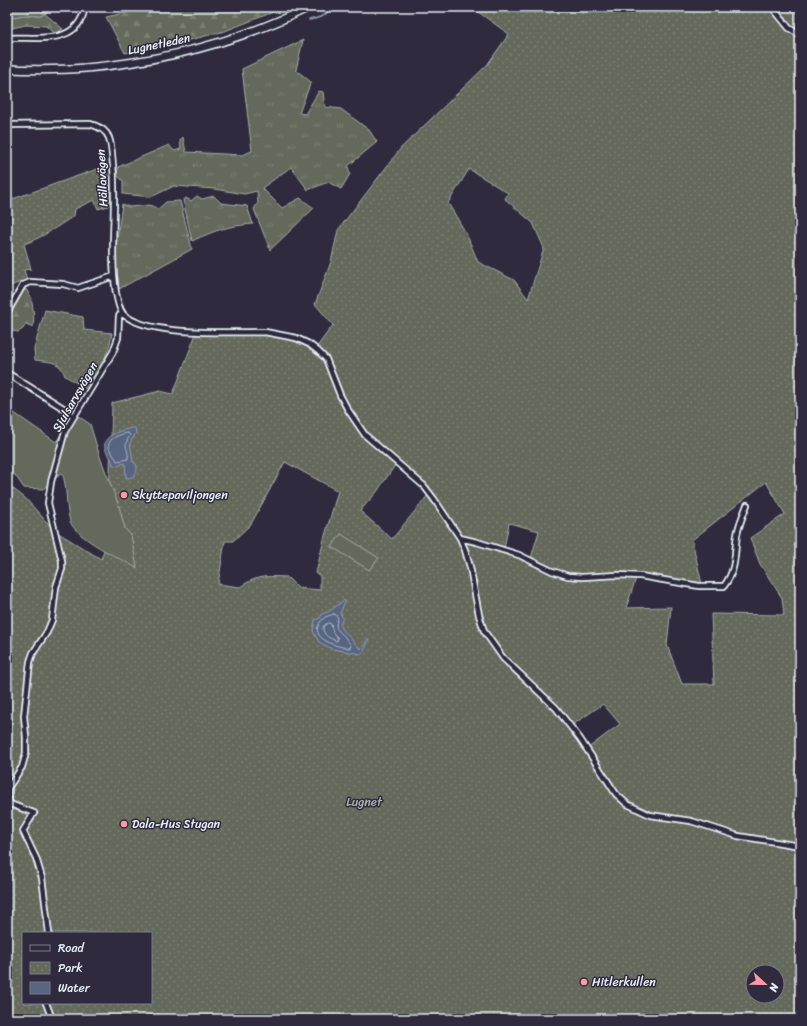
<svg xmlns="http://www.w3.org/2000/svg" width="807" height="1026" font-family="Sriracha,sans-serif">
<defs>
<pattern id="grass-tufts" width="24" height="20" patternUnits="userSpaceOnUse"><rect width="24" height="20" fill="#65695b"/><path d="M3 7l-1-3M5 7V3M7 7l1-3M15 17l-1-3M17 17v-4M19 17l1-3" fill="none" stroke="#7b7f73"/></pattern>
<pattern id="forest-firs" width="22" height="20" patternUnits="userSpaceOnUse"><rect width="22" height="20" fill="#65695b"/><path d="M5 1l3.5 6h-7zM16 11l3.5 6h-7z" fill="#7b7f73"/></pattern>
<pattern id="cemetery-stones" width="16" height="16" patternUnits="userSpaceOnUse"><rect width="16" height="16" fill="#65695b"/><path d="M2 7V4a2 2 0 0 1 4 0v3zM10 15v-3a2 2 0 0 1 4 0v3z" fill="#7b7f73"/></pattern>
<pattern id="park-dots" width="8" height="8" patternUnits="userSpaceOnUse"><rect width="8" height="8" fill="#65695b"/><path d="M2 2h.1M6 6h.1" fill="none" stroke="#7b7f73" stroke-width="1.8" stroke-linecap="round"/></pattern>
</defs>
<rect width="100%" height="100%" fill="#2f2a3d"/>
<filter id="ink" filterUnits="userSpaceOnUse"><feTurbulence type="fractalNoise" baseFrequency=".025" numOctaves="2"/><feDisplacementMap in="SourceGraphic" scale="8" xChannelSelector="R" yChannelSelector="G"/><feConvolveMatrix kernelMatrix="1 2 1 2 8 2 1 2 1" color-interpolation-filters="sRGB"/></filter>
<g filter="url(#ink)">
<path fill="url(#grass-tufts)" stroke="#a6adaa" d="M303,40L296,70L311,82L299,113L305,114L319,91L323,92L325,107L341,109L369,130L377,142L348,166L350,174L341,189L328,182L308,190L291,167L262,188L282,208L300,198L314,208L270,250L254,209L258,203L257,191L244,194L215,189L174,186L151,197L123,194V181L117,175L118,167L169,145L174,151L181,149L180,140L183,137L186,152L242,155L252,151L242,69Z
M197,196L202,199L214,196L221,203L247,206L253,224C227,226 216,230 192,241L183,200L186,198L191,201Z
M180,201L192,249L119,289L115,253L122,204L129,207L150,205L158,209L166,202Z"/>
<path fill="url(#forest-firs)" stroke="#a6adaa" d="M152,7H286L225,31L178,43L125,53L106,17Z
M44,13L63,29L54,34L46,26L26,25L7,29V18L24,14Z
M26,289C33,298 35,317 33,327L26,324L23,329L18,332L7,330V318L19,296Z"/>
<path fill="url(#cemetery-stones)" stroke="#a6adaa" d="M7,7H55L41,16L24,15L7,18Z"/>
<path fill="url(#park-dots)" stroke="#a6adaa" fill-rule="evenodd" d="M471,7H800V1019H7V484L25,498L55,531L101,559L108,538L112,403L160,391L173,394L197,331L237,332L293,336L316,348L333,325L315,304L331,262L338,230L401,148L487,65L509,34ZM469,169L508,193L505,199L533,223L544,248L528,299L514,280L478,262L466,233L448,203ZM285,462L338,491L324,539L316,573L320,576V590L298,588L287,577C266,576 258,575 240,587L218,584L225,541H233L251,524ZM396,464L412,476L429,494L392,539L360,511L376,493ZM766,482L785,514L750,538L760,564L782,598L784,615L711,614L714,684H682L667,645L671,607L626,608L636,578L703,589L692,540ZM509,523L539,531L531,558L504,549ZM603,704L620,724L587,749L571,726ZM23,933H151V1003H23ZM753,972H777V996H753Z
M100,168L107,173L111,197L108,206L98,209L94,200L75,209L74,216C56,227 44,237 24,244L31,269L24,270L27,280L7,287V201Z
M45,310L83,317L84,330L112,333C109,356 99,370 87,389L65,376C60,360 49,362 35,360L34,349Z"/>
<path fill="#65695b" stroke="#a6adaa" d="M7,408L56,442L75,414L90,424L100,457L119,506L125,529L131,535L137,568C121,559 75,538 70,521C65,505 68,488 62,473L43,489L24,488L15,475L7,473Z
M341,534L379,558L369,570L332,547Z"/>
<path fill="#586581" stroke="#929db1" d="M132,428H135L136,433L130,443L133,462L136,464C139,471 135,478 127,478L126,477L125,464L123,463L118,466L113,465C111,455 107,456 105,448C101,435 123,430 132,428Z
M344,600L345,602L340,613L343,618L340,624L341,629C350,634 352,643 361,649L368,639L369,641L362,654L332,649L319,642L313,631L315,620L320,618L322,614L330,611Z"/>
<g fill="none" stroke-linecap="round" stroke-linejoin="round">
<path stroke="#aeb9c8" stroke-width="1" d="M128,433L130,435C122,449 129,446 128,459L117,461C116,458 109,450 109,447C107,438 121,434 128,433Z
M334,614L336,615L338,618C333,630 339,630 345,637C347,640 349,643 351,645L350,648C334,647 303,636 325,617C327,616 332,615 334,614Z
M328,623L331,624L333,633L338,638L337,641C330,639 322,635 323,627Z"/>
<path stroke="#929db1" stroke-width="1.5" d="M309,20C318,18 327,17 330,7"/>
<g stroke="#e8f1f8" stroke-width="8">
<path id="minor" d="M772,7L789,28L800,35
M7,38C37,36 78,47 85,7
M7,125L90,124C98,126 106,130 109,138C112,146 112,157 113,165C117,208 109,250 116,293C118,301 119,313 127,317C155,336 230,332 265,332L296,338L309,344L318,351L326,359L340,395L348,410L365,435L424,486L434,499L460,538L465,550L470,567L479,615L484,631L503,658L556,708L580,739L616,794L627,804L650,815L691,821L738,836L800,846
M7,313L23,285L30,282L63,284L78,288L114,276
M7,373L68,411L73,416
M460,538L477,542L519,555L552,571L568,576L582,577L617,575L640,576L699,586H724C737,569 734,554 737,535C739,524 743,515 747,505
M49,933L42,878L36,858L23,831L34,813L10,804L7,794L8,788L22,767L26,753V737L24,716L30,662L33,653L47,632L52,620L56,587L62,569V561L48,503L51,482L65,431L113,352L118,338L119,316L122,313
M46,1003L52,1019"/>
</g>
<g stroke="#e8f1f8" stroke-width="10">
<path id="highway" d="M7,69C33,70 60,70 86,68C163,61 240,41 309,7"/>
</g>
<use href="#minor" stroke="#2f2a3d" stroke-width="4.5"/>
<use href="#highway" stroke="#2f2a3d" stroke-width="7"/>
</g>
</g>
<g fill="#ff9aa2" stroke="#2f2a3d" stroke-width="1.5">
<circle cx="124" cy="495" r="4"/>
<circle cx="124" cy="824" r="4"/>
<circle cx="584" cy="982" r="4"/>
</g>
<g text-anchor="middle" stroke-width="3" stroke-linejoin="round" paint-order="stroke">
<g font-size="12" fill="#e8f1f8" stroke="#2f2a3d">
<text transform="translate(159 44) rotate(-12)" y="4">Lugnetleden</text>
<text transform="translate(102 178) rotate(-93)" y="4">Hällavägen</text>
<text transform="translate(75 397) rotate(-60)" y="4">Sjulsarvsvägen</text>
</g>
<g font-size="12" fill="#e8f1f8" stroke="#2f2a3d" text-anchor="start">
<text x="132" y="499">Skyttepaviljongen</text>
<text x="132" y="828">Dala-Hus Stugan</text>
<text x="592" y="986">Hitlerkullen</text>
</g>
<g font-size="12" fill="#adb4b1" stroke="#2f2a3d">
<text x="364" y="806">Lugnet</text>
</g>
</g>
<rect width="807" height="1026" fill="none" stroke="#2f2a3d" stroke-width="24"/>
<rect x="12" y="12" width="783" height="1002" fill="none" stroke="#e8f1f8" stroke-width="1.5" filter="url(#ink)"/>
<rect x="22" y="932" width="130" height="72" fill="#2f2a3d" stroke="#797a88"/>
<rect x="30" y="945" width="20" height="6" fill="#2f2a3d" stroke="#797a88"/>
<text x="58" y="952" font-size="12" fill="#e8f1f8">Road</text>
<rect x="30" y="962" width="20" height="12" fill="url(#park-dots)" stroke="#797a88"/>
<text x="58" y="972" font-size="12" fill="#e8f1f8">Park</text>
<rect x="30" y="982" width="20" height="12" fill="#586581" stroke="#797a88"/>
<text x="58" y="992" font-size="12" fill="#e8f1f8">Water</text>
<g transform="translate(765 984) rotate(112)"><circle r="19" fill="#2f2a3d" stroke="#797a88"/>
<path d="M0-3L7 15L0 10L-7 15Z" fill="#ff9aa2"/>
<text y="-6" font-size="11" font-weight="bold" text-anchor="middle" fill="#e8f1f8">N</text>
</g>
</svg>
